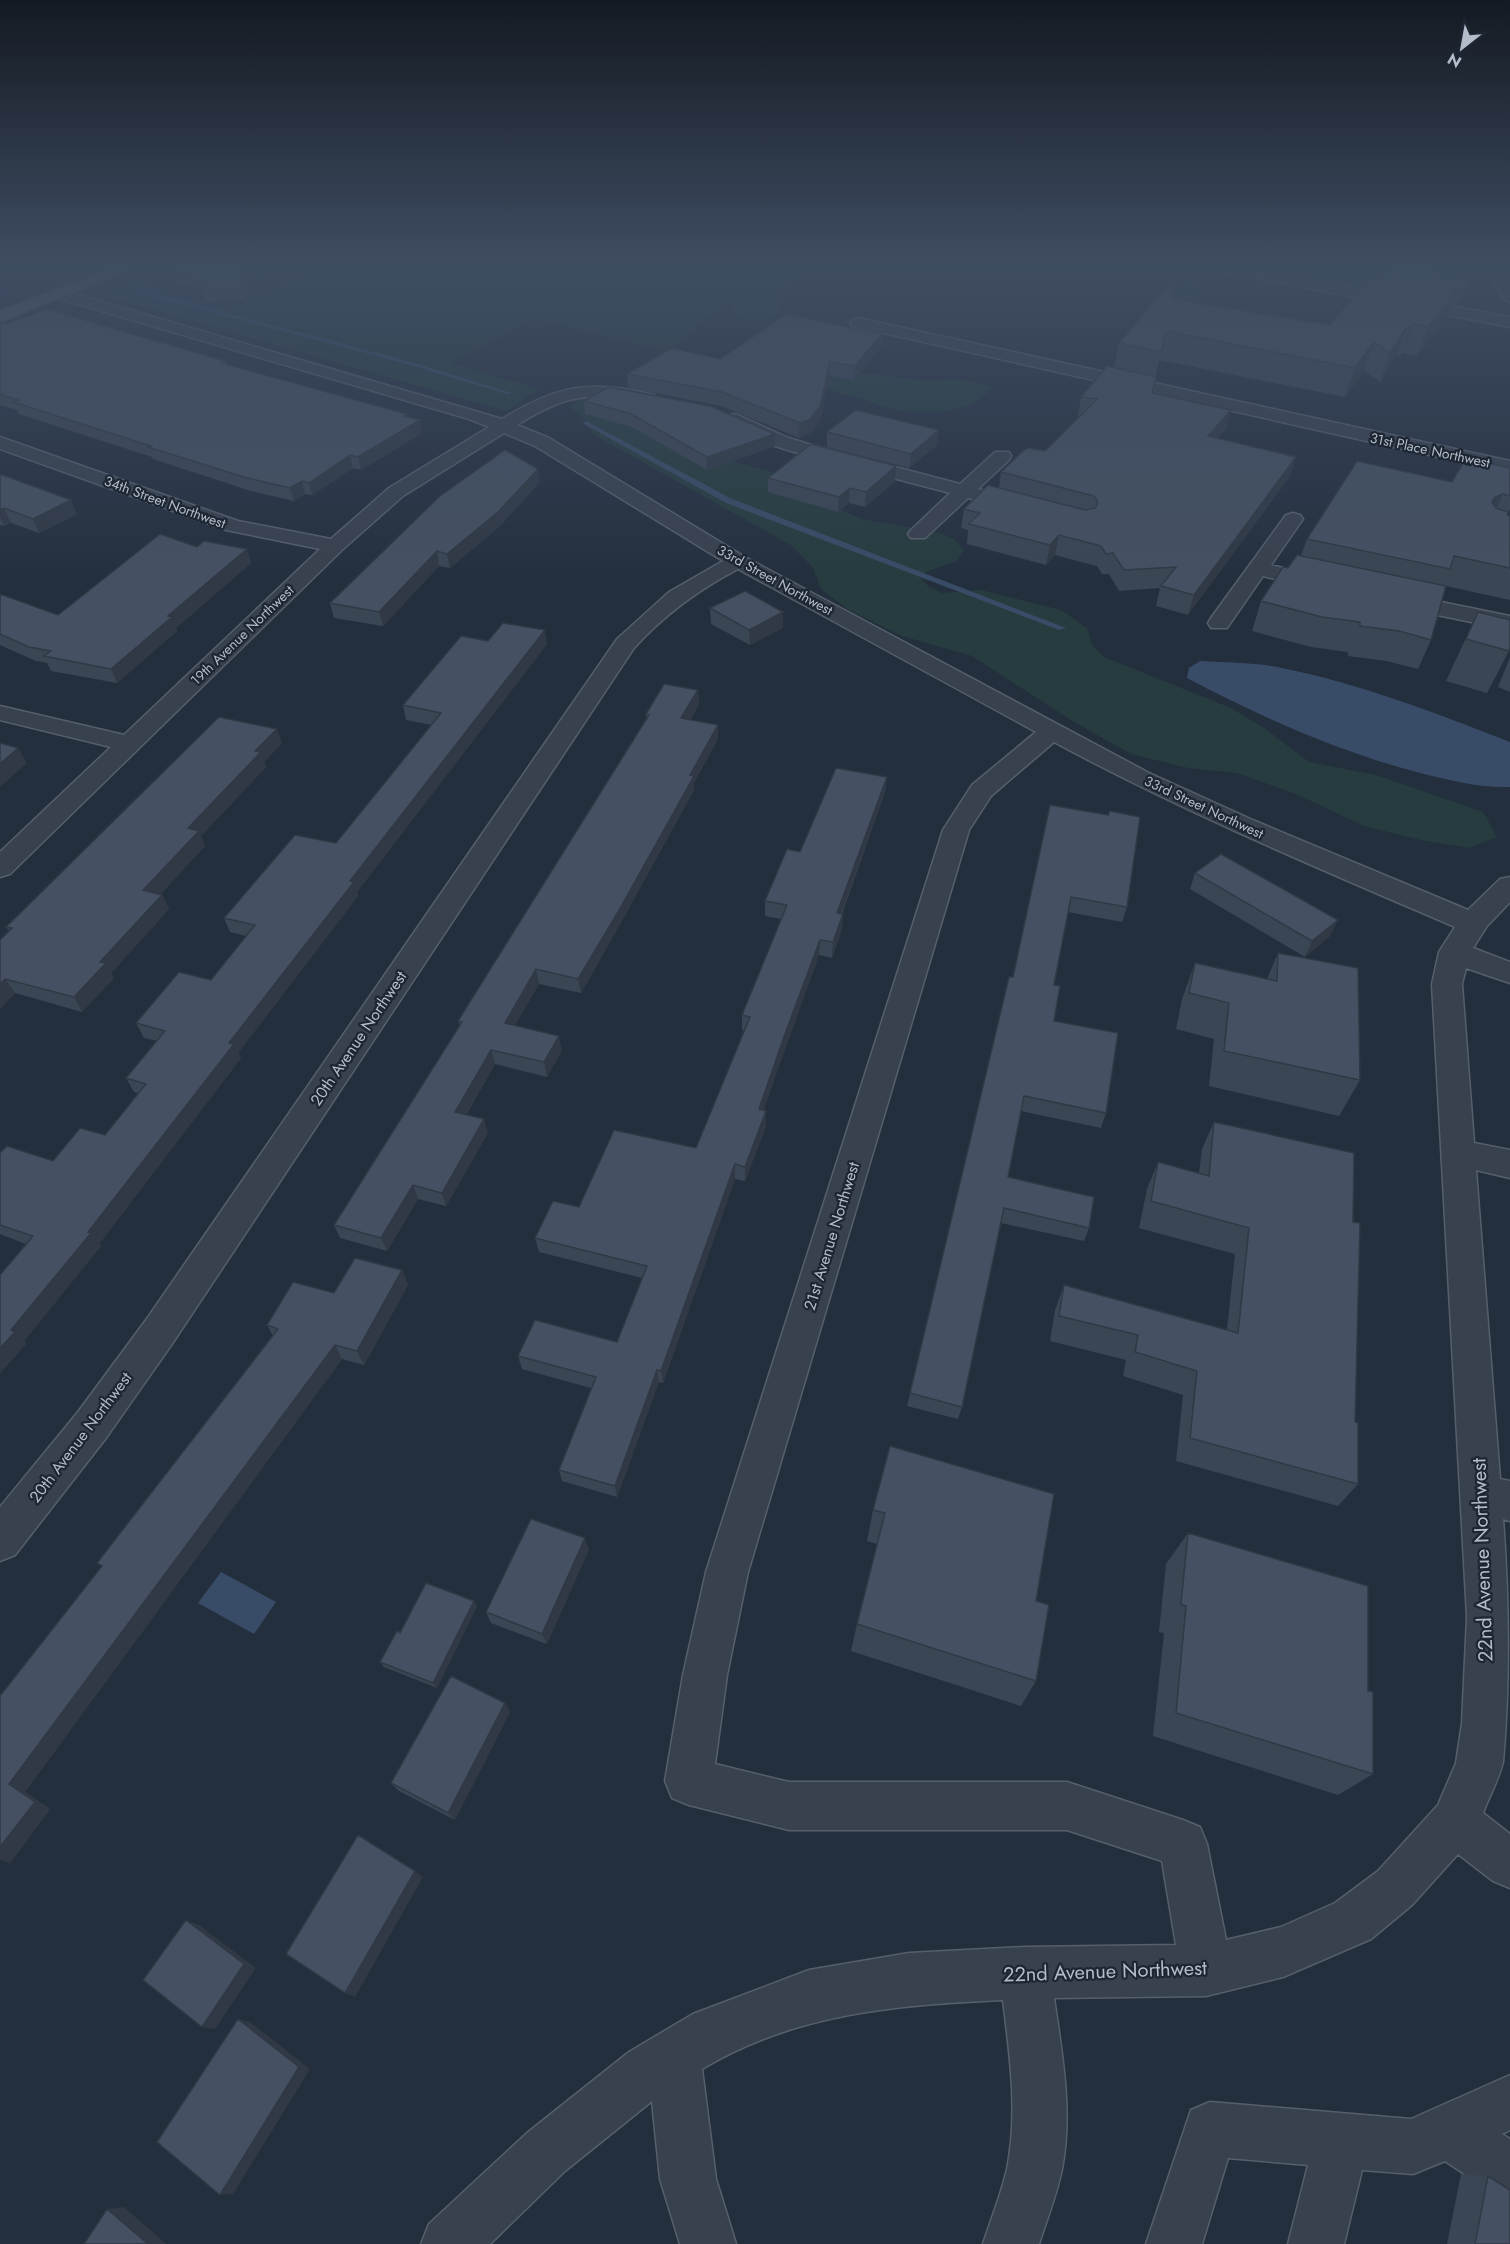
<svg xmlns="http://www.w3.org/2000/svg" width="1510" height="2244" font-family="Jost,sans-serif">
<rect width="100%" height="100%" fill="#242f3e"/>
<path fill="#263c3f" d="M326,267H819C807,271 782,284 779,298C778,302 779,308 779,312C764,324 752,323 735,316L730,300L668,352L533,319L450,363L539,389L506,411L102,295L135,282L228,309Z
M1303,267H1380L1396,272L1375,290L1353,289L1288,275L1289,269Z
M1188,283L1212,288L1188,305L1164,299Z
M860,373L931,381L959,379L992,386C973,417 915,416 884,407C875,405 867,400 858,398C843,393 832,394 821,382L838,374Z
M600,395L732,461L790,477L827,504L862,519L940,533L954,539L964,551L956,561L918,575L929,587L942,593L981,590L1061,610L1087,628L1092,645L1104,657L1231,708L1264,728L1309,762L1376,775L1483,812L1497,837L1469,848L1421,840L1364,826L1296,794L1237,773L1188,768L1131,754L1071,720L972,656L902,636L847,609L821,589L813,568L792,546L593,434L585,419L569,407L582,397Z"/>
<path fill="#394c67" d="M1200,661C1227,663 1256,662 1282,668C1361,684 1436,713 1510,742V787C1481,788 1453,781 1424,774C1341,753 1263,718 1187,678L1189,668Z
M221,1572L276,1602L254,1634L198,1603Z"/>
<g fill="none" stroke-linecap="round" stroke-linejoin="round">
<path fill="#394c67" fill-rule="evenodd" d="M141,290L411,362L512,393L507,394L407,364L139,293Z
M0,292L7,294L0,296Z
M586,421L732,499L1066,628L1059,630L726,503L584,424L583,423Z"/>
<g stroke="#565f6c" stroke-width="3">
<path id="minor" d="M1211,267H1242L1510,317V327L1218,271Z
M1484,267H1498L1510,285V302L1505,300Z
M58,289L502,419C558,385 590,379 654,395L657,399L654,403L648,404C587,393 571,392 517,425L549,438L745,557L1149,773L1255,821L1468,910L1500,879L1510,877V902L1487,926L1473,948L1510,962V983L1466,968L1462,984L1474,1143L1510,1150V1178L1476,1170L1500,1479L1510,1481V1521L1503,1519C1509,1596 1510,1686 1503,1762C1499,1779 1489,1797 1483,1813L1510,1834V1888L1493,1881L1458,1854L1412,1905L1371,1939L1283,1977L1206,1996L1054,1998C1062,2053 1073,2113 1062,2169C1057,2194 1047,2219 1039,2244H983C991,2219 1001,2195 1007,2169C1018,2114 1010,2055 1003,2000C897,2005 795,2013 702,2069L716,2179L736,2244H680L660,2179L652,2101L565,2171L490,2244H421L429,2224L527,2133L629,2052L693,2014L809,1970L909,1953L1025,1947L1176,1945L1162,1861L1067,1830H789L689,1805L672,1798L665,1781L683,1675L706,1572L943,830L972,785L1036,732L738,569C698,590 664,615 634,648L172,1344L106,1438L15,1555L0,1561V1507L78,1412L146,1320L617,639L669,592L723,561L535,446L504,433L403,496L342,550L10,874L0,877V852L111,747L0,720V706L124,735L320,549L226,530L0,449V437L238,521L331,539L389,488L489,427L469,419L53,297L50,294L53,291ZM1054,742C1184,812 1320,869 1455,927L1439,952L1432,984L1467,1617L1462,1723L1456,1763L1438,1805L1378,1871L1335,1903L1281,1927L1226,1940L1207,1844L1200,1827L1183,1820L1067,1782H789L715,1764L727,1675L748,1572L969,830L991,796Z
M858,318L1510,461V473L852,326L850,323L852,320Z
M736,414L786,437L808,444L960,484L995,452H1009L1011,456L1009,460L978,489L1028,502L1031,506L1028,510L1021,512L968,498L925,538H911L908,534L911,530L950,493L794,452L772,445L730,423L727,419L730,415Z
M1293,513L1300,515L1303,519L1271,565L1331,580L1334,585L1331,590L1323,591L1263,576L1227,628H1211L1208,623L1211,618L1286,515Z
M1397,593L1510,616V630L1389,605L1386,600L1389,595Z
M1510,2075V2130L1502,2134L1510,2139V2199L1490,2191L1445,2161L1413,2174L1362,2170L1344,2244H1288L1308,2165L1228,2158L1202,2244H1146L1191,2110L1210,2102L1411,2119Z"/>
</g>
<g stroke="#414a57" stroke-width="3">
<path id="major" d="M115,267H136L0,322V311Z"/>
</g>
<use href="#minor" fill="#38414e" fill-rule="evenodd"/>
<use href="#major" fill="#56606e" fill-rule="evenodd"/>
</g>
<path fill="#3b4654" d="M297,267L295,277L250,279L245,300L206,302L203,292L204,289L162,278L159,268Z
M1438,274L1466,291L1456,305L1451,304L1446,317L1417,356L1402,353L1400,357L1396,356L1380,382L1364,371L1345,397L1159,360L1152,393L1226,429L1217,439L1290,476L1188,615L1156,606L1160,588L1119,591L1109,574H1102L1097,566L1055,555L1046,565L967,544L968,530L961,528L964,509L999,488L1001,472L1045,451L1080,416H1078L1081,397L1114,368L1119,343L1172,299L1330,325L1380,275Z
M0,322L7,324L225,361L226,364L420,420L422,433L361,470L353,468L312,495L305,494L294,501L251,491L153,459L152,457L19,414L17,410L0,405Z
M881,347L854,380L829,376L820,422L809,434L799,438L722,406L628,388L627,374L720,359Z
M584,401L775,434V446L707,470L632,427L585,414Z
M939,430L937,445L909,468L827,447V432Z
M1510,468V509L1507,515L1510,516V600L1446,586L1431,640L1418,669L1386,661L1348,656V652L1311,647L1252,631L1261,601L1288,568L1301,555L1307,539L1452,482Z
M0,474L77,514L39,533L11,523L4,526L0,525Z
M768,478L895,481L865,507L849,503L838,512L768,492Z
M540,482L501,525L450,568L439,566L383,626L334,618L330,603Z
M197,547L251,563L176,628L177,631L117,683L51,671L47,663L36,661L0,645V594L58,615Z
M710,608L783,612V628L750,645L711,624Z
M1478,612L1509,651L1487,693L1446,681Z
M488,641L547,644L357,892L358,896L238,1053L241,1058L99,1244L101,1246L24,1341L26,1344L0,1373L26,1244L0,1234V1153L53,1161L105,1135L138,1093L134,1092L126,1078L157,1041L144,1038L136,1023L211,980L246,936L230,932L224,918L336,843L432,725L406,720L403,705Z
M1510,657V692L1498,687Z
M698,690L699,704L690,720L718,739L694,783V790L619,926L581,993L539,984L515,1025L562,1050L547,1077L495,1064L466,1115L488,1133L446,1206L418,1199L387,1251L340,1238L334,1225L460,1026L458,1021L646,719V714Z
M282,743L264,762L266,767L201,836L205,846L160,894L162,895L169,909L111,973L114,978L82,1012L15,993L0,1009L9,931L6,927Z
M887,777L885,792L842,914H843L842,929L832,958L819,955L763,1110L766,1111V1126L745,1181L735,1179L663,1383L659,1382L617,1497L562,1481L559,1470L591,1388L522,1369L518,1356L617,1342L642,1278L539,1252L535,1238L579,1207L696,1148L745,1031L742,1030V1015L781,919L765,916V901L800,852Z
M1050,805L1127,907L1122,922L1068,912L1054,985V1021L1106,1113L1101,1128L1021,1111L1008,1177L1089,1228L1084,1241L1001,1223L962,1407L958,1419L907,1406L1013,977Z
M1195,873L1330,936L1305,957L1190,889Z
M1278,953L1360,1080L1339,1116L1209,1086L1214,1039L1176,1029L1182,999L1195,963L1267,979Z
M1214,1122L1353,1222L1355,1422L1358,1484L1338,1506L1176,1461L1183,1395L1123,1376L1126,1360L1050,1341L1055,1310L1064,1285L1227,1330L1235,1254L1139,1228L1147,1189L1158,1162L1199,1173L1202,1149Z
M402,1270L408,1285L364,1365L342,1359L25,1792L50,1809L10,1863L0,1859V1696L102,1567L97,1563L273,1336L267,1325L334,1293Z
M890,1446L1036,1601V1681L1021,1706L851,1651L857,1624L877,1544L867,1541L873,1510Z
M1188,1533L1373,1774L1338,1795L1153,1736L1164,1633L1159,1632L1166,1564Z
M589,1549L547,1644L491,1623L486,1612Z
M474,1601L477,1606L437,1688L384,1667L380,1662L400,1633Z
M510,1712L455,1820L399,1791L391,1783Z
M1461,2174L1488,2176L1510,2244H1447Z"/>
<path fill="#303945" d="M293,267H297L295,277Z
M1439,267H1444L1431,285L1435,273Z
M247,269L250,279L245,300L242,290Z
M1470,280L1466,291L1456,305L1460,293Z
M1457,289L1446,317L1417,356L1428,327Z
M1413,324L1402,353L1400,357L1410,328Z
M1406,328L1396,356L1380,382L1390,353Z
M882,334L881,347L854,380L855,366Z
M1374,342L1364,371L1345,397L1355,368Z
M830,362L829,376L820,422L809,434L799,438L800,423Z
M1231,410L1226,429L1203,456L1208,436Z
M407,414L409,426L420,420L422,433L361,470L358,457Z
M939,430L937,445L909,468L911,454Z
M775,434V446L707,470V457Z
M350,455L353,468L312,495L309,483Z
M1296,457L1290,476L1188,615L1194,595Z
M896,466L895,481L865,507L866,492Z
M538,469L540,482L501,525L450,568L447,554Z
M302,481L305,494L294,501L290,488Z
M850,488L849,503L838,512L839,497Z
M1503,494L1490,523L1492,502L1495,497Z
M71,500L77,514L39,533L33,519Z
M4,508L11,523L4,526L0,517V510Z
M1059,535L1055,555L1046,565L1050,545Z
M247,549L251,563L176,628L177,631L117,683L111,669L168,616Z
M437,551L439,566L383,626L379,612Z
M783,612V628L750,645L749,630Z
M545,630L547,644L357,892L358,896L238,1053L241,1058L99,1244L101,1246L24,1341L26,1344L0,1373V1348L11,1330L88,1232L350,881Z
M698,690L699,704L682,733L681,718Z
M718,725V739L694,783V790L619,926L581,993L578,979Z
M277,729L282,743L264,762L266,767L201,836L205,846L151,905L143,890L188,828L255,751Z
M18,748L27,763L0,787V764Z
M887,777L885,792L836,928L837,913Z
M162,895L169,909L111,973L114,978L82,1012L74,997L100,962Z
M843,914L842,929L832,958L833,942Z
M1338,920L1330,936L1305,957L1312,941Z
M820,940L819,955L785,1049L759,1124V1109L785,1034Z
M536,969L539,984L508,1037L505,1023Z
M5,979L15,993L0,1009V984Z
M559,1036L562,1050L547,1077L544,1062Z
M491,1050L495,1064L459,1126L455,1112Z
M766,1111V1126L745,1181V1167Z
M484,1119L488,1133L446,1206L442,1193Z
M735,1164V1179L663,1383L661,1371Z
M413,1185L418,1199L387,1251L381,1238Z
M402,1270L408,1285L364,1365L357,1351Z
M335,1345L342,1359L25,1792L50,1809L10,1863L0,1859V1847L9,1784Z
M657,1370L659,1382L617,1497L615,1486Z
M585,1538L589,1549L547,1644L542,1634Z
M474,1601L477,1606L437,1688L433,1683Z
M505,1703L510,1712L455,1820L448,1813Z
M415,1871L423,1877L355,1997L345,1993Z
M186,1920L199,1925L256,1968L215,2029L202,2027Z
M238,2019L250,2022L310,2069L233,2194L220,2195Z
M124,2207L166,2244H148L107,2209Z"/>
<path fill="#455162" stroke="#303945" stroke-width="1.5" d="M161,267H286L247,269L242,290L203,292L207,280L159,268Z
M1387,267H1439L1435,273L1470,280L1460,293L1456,292L1457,289L1380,275Z
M1178,273L1172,299L1330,325L1373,274L1457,289L1428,327L1413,324L1410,328H1406L1390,353L1374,342L1355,368L1166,331L1161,352L1119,343Z
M46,309L225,361L221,363L407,414L404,416L420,420L358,457L350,455L309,483L302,481L290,488L247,478L148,447L151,446L13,402L18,400L0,394V322L7,324Z
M786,314L882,334L855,366L830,362L820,407L809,420L800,423L722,392L627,374L672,348L720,359Z
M1107,366L1156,377L1152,393L1231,410L1208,436L1296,457L1194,595L1161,586L1176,567L1124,570L1113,553L1106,554L1101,546L1059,535L1050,545L969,524L980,513L964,509L988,485L1085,510L1095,508L1098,502L1094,496L1001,472L1024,450L1029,448L1045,451L1097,399L1081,397Z
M608,387L710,406L775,434L707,457L631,414L584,401Z
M856,410L939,430L911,454L827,432Z
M811,444L896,466L866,492L850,488L839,497L768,478Z
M505,450L538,469L499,511L447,554L437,551L379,612L330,603L440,496Z
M1466,458L1510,468V496L1503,494L1495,497L1492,502L1496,508L1508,512L1507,515L1510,516V568L1454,556L1450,569L1307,539L1357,461L1452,482Z
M0,474L71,500L33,519L4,508L0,510Z
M160,534L197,547L204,541L247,549L168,616L172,617L111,669L44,656L51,651L29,647L0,634V594L58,615Z
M1297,555L1446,586L1431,640L1399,631L1360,626V622L1322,617L1261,601L1283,567L1288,568Z
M745,591L783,612L749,630L710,608Z
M1478,612L1510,620V647L1509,651L1466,639Z
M503,623L545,630L350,881L354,882L229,1043L234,1044L88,1232L91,1233L11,1330L15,1332L0,1348V1275L33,1236L0,1225V1153L7,1146L53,1161L80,1128L105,1135L146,1084L126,1078L165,1031L136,1023L179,972L211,980L255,925L224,918L295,835L336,843L441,713L403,705L461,636L488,641Z
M664,684L698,690L681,718L718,725L690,775L694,776L618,912L578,979L536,969L505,1023L559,1036L544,1062L491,1050L455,1112L484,1119L442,1193L413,1185L381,1238L334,1225L462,1022L458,1021L649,715L646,714Z
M219,717L277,729L255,751L261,752L188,828L199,831L143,890L162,895L100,962L106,963L74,997L5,979L0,984V940L12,928L6,927Z
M0,743L18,748L0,764Z
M836,768L887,777L837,913L843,914L833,942L820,940L785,1034L759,1109L766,1111L745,1167L735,1164L661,1371L657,1370L615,1486L559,1470L596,1377L518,1356L535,1320L617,1342L647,1266L535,1238L553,1201L579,1207L614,1130L696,1148L750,1017L742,1015L787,905L765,901L787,849L800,852Z
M1050,805L1108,815L1110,811L1140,817L1127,907L1071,897L1054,985L1060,986L1054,1021L1118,1033L1106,1113L1024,1096L1008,1177L1094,1197L1089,1228L1004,1208L962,1407L910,1393L1009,977H1013Z
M1221,854L1338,920L1312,941L1195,873Z
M1278,953L1358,968L1360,1080L1224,1051L1229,1003L1189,993L1195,963L1277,981Z
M1214,1122L1354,1153L1353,1222L1360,1223L1355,1422L1358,1423V1484L1190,1438L1197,1371L1135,1352L1138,1335L1059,1316L1064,1285L1238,1333L1249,1228L1151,1201L1158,1162L1209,1176Z
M355,1258L402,1270L357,1351L335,1345L9,1784L35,1802L0,1847V1696L102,1566L97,1563L278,1329L267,1325L293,1282L334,1293Z
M890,1446L1054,1494L1036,1601L1049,1605L1036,1681L857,1624L885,1513L873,1510Z
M531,1519L585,1538L542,1634L486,1612Z
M1188,1533L1368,1586V1691L1373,1692V1774L1176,1713L1186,1606L1181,1604Z
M426,1583L474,1601L433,1683L380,1662L397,1631L400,1633Z
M451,1676L505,1703L448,1813L391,1783Z
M358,1835L415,1871L345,1993L286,1954Z
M186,1920L244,1964L202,2027L143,1980Z
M238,2019L299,2067L220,2195L157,2142Z
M1488,2176L1510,2190V2244H1475Z
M107,2209L148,2244H84Z"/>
<linearGradient id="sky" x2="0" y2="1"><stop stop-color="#141a22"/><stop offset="0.46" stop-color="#3f4d63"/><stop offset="1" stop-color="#3f4d63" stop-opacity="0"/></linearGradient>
<rect width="1510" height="581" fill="url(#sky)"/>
<g text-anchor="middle" stroke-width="4.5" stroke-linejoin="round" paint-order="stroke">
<g font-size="14" fill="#b4bcc9" stroke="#1d2633">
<text transform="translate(1430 450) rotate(12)" y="5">31st Place Northwest</text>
<text transform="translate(165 502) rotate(20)" y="5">34th Street Northwest</text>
<text transform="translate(775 580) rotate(29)" y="5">33rd Street Northwest</text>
<text transform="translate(242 635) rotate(-44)" y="5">19th Avenue Northwest</text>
<text transform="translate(1204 807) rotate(25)" y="5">33rd Street Northwest</text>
</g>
<g font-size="16" fill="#b4bcc9" stroke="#1d2633">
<text transform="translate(358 1038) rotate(-56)" y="6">20th Avenue Northwest</text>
<text transform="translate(831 1236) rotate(-73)" y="6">21st Avenue Northwest</text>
<text transform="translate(80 1437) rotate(-53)" y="6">20th Avenue Northwest</text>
</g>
<g font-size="20" fill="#b4bcc9" stroke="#1d2633">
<text transform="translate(1482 1560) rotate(-92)" y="7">22nd Avenue Northwest</text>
<text transform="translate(1105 1971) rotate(-2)" y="7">22nd Avenue Northwest</text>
</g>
</g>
<g transform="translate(1462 48) rotate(211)" stroke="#1d2633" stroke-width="4.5" paint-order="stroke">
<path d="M0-4.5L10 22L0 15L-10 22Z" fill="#b4bcc9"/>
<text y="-9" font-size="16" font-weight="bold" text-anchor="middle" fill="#b4bcc9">N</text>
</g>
</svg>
